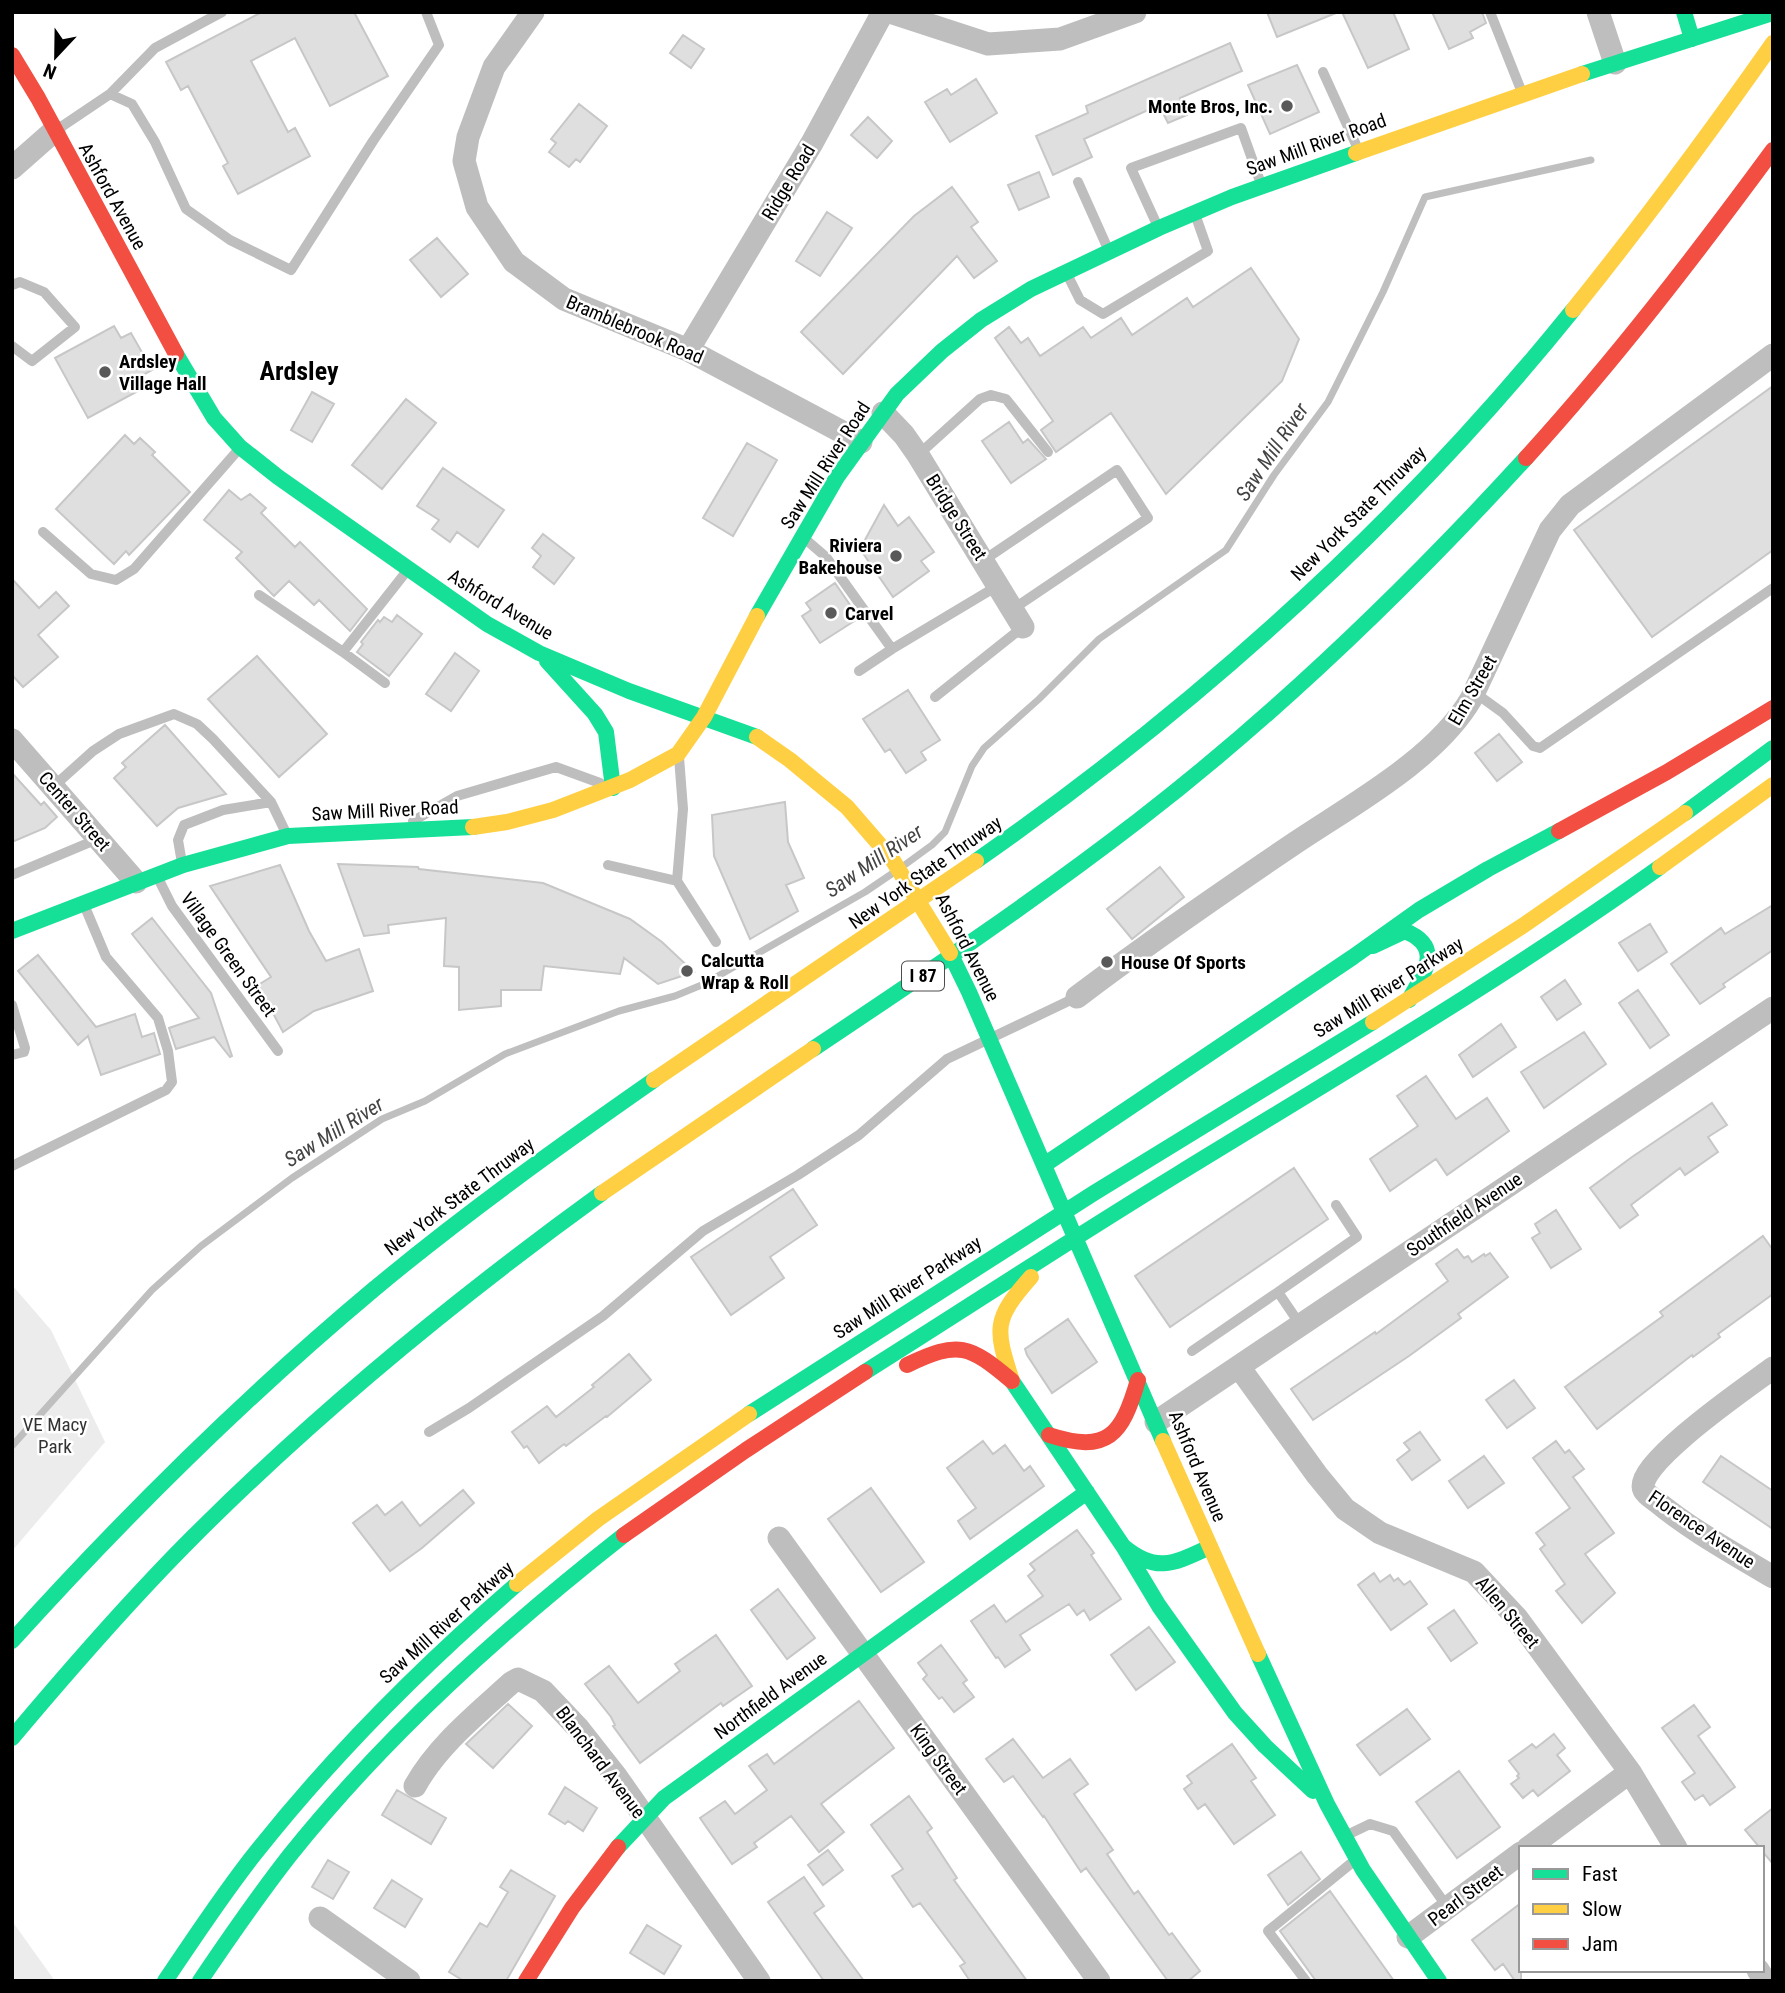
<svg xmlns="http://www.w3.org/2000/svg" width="1785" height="1993" font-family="'Roboto Condensed',sans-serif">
<rect width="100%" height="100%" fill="#fff"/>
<path fill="#ececec" d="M12,1285L51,1330L105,1442L12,1551Z
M12,1921L55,1981H12Z"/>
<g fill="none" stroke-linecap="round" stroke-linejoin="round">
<path stroke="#bfbfbf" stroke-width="7" d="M906,864L932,845L945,832L972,766L984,748L1039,699L1099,639L1226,550L1274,475L1328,402L1383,292L1425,197L1591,160
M12,1446L152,1290L201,1246L292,1178L382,1119L425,1101L505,1054L619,1011L675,996L704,984L865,892L893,873"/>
</g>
<path fill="#dfdfdf" stroke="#c7c7c7" stroke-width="2" d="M262,12H354L388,76L330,106L295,38L251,61L288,132L295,128L310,156L238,194L223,166L228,163L188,86L181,90L166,62Z
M1267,12H1336V13L1277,37Z
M1342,12H1393L1409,49L1368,68Z
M1432,12H1482L1486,23L1470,32L1473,38L1449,49Z
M683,35L704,49L691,68L670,53Z
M1230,43L1242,71L1180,98L1187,115L1168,123L1159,105L1084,139L1092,157L1053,175L1036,136L1088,113L1086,106Z
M1297,65L1319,112L1270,134L1248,85Z
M976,79L997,113L950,142L925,102L947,89L951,95Z
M579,104L607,126L580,162L576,159L569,167L549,152L556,143L551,139Z
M868,117L892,141L877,158L851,135Z
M1039,172L1049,197L1019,210L1008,185Z
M952,187L978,222L971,227L997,261L974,278L957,256L843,374L801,332L914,216Z
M827,212L852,228L820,276L796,261Z
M437,238L468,274L441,297L410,260Z
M1251,268L1299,339L1282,381L1166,494L1111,413L1056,452L1041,430L1053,421L995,338L1009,327L1021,343L1028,338L1040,356L1083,327L1091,338L1121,318L1132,335L1187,298L1193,307Z
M114,326L121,338L131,333L152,370L143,375L149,385L88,418L55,358Z
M1773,386V550L1652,637L1574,530Z
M312,392L334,404L312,442L291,430Z
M406,399L436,423L382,489L352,465Z
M1009,422L1023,443L1028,439L1046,459L1011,483L982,441Z
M125,435L134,444L140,438L155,452L152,455L190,492L129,555L126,551L114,564L56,509Z
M747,443L777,460L733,536L703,518Z
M443,468L504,510L478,547L457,532L450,542L432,529L439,520L417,506Z
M229,490L241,500L250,494L266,508L261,513L295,547L300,542L367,609L350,631L319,600L314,605L289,581L274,596L236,558L242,552L204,520Z
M884,505L898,526L909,517L934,552L921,561L929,571L893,597L860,549Z
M543,534L574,558L554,584L533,567L541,556L532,548Z
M12,579L39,608L56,592L69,606L38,635L58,657L23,687L12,675Z
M835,583L859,618L820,643L802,616L811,610L806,603Z
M397,615L422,634L389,676L357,652L363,644L361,642L378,620L380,622L384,617L392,622Z
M455,653L479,671L451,711L426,694Z
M257,656L327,734L279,777L208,699Z
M908,690L940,740L921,752L926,760L906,773L890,749L885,752L863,719Z
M165,725L226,794L178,808L157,826L114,778L126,767L122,763Z
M1499,734L1522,762L1497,781L1475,753Z
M12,773L41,805L44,802L57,817L45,828L12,842Z
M785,802L788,842L804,878L786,885L798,911L750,939L714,856L712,815Z
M338,864L418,867L419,869L543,883L630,919L662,942L694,972L658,984L624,958L620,974L544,966L541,990H501V1006L459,1010V967L444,966L446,918L388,925L389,933L364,936Z
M280,865L309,931L326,961L359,949L373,991L314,1011L283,1032L258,985L271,977L210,886Z
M1160,867L1184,897L1132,939L1107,909Z
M1773,905V950L1723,984L1725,987L1700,1004L1671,964L1721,928L1725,934Z
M152,918L211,993L232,1056L230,1057L214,1037L176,1049L169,1028L199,1018L132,934Z
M1650,924L1667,952L1638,971L1619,943Z
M38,955L96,1027L135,1014L142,1037L154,1033L160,1054L101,1075L88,1036L78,1045L18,971Z
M1565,980L1581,1004L1557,1020L1541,997Z
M1638,990L1669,1035L1650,1048L1619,1003Z
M1501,1024L1516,1047L1473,1077L1459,1055Z
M1584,1032L1606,1064L1544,1108L1521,1072Z
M1426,1076L1456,1119L1487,1098L1509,1131L1447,1175L1436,1159L1390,1191L1370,1159L1418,1126L1397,1096Z
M1712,1103L1727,1125L1708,1137L1718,1152L1685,1175L1680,1168L1631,1205L1638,1215L1620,1228L1590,1188L1632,1157Z
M1294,1168L1328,1219L1170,1327L1135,1276Z
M793,1189L817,1225L770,1257L784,1278L731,1315L691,1257Z
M1556,1210L1581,1249L1551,1268L1532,1238L1540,1233L1535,1224Z
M1763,1236L1773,1250V1294L1718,1334L1720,1337L1693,1357L1692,1355L1597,1429L1565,1387L1663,1316L1660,1312Z
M1457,1249L1464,1258L1468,1256L1472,1262L1484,1254L1485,1256L1490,1253L1508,1277L1458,1314L1461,1318L1409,1356L1313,1420L1291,1389L1375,1332L1376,1334L1448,1281L1436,1264Z
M1068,1319L1097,1362L1052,1393L1027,1355L1025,1349Z
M629,1354L651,1380L607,1417L606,1416L566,1446L564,1444L539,1463L527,1446L524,1448L512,1432L547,1406L556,1417L594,1387L592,1385Z
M1514,1380L1535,1408L1507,1428L1486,1400Z
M1420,1432L1440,1460L1412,1480L1397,1460L1410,1450L1404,1443Z
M983,1441L993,1454L1005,1445L1024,1471L1030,1466L1044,1486L970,1539L958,1521L976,1508L947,1468Z
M1556,1441L1565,1453L1569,1450L1584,1469L1573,1477L1614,1533L1585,1554L1615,1593L1582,1623L1556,1591L1565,1584L1540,1549L1545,1545L1536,1533L1570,1508L1533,1458Z
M1484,1456L1504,1483L1468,1508L1449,1481Z
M1721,1456L1773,1491V1529L1703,1482Z
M871,1488L924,1562L881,1592L828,1519Z
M463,1490L474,1503L422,1548L390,1571L353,1523L377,1505L385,1515L402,1502L420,1526Z
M1077,1530L1094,1553L1091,1555L1121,1599L1090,1620L1084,1610L1077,1615L1069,1604L1020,1635L1030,1650L1005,1667L998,1657L996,1658L971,1621L994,1605L1006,1622L1043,1596L1028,1576L1035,1570L1030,1564Z
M1374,1573L1380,1582L1390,1575L1394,1581L1398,1578L1404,1585L1410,1581L1427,1604L1391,1630L1358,1585Z
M778,1589L815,1638L787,1659L751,1610Z
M1454,1610L1477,1643L1451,1661L1428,1628Z
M1149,1627L1175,1662L1136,1690L1111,1655Z
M716,1635L752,1686L723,1706L721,1703L640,1763L613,1726L615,1725L611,1717L585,1684L609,1666L638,1703L680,1671L675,1664Z
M941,1645L967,1680L963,1683L974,1697L954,1712L942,1697L939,1699L923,1679L927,1675L918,1663Z
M859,1701L894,1748L821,1804L844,1832L819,1852L791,1816L754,1843L757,1847L732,1864L700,1818L725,1801L735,1814L767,1790L749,1766L767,1754L774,1764Z
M508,1704L532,1726L493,1768L466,1744Z
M1694,1705L1710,1727L1698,1736L1735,1787L1710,1805L1703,1795L1695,1800L1682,1782L1695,1773L1662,1728Z
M1407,1709L1430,1739L1380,1775L1357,1745Z
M1554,1734L1565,1748L1557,1755L1570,1771L1538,1796L1533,1790L1523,1798L1511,1784L1519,1778L1517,1776L1519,1774L1509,1761L1532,1744L1536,1748Z
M1013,1739L1043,1778L1070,1759L1088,1784L1074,1794L1113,1850L1107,1854L1134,1894L1138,1891L1169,1935L1172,1933L1200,1971L1188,1981H1168L1086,1868L1081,1872L1044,1816L1043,1817L1013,1776L1004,1782L986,1759Z
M1232,1744L1256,1778L1251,1781L1275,1815L1234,1844L1205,1804L1198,1809L1184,1789L1192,1783L1187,1776Z
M1459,1771L1500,1827L1457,1858L1416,1802Z
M565,1787L597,1808L583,1831L568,1821L565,1824L549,1814Z
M397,1790L446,1818L431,1844L382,1815Z
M909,1796L932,1828L927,1832L957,1878L954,1880L1027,1981H970L960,1966L965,1963L920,1903L913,1907L892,1876L903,1869L871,1825Z
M1773,1808V1864L1762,1851V1848H1760L1745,1830Z
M828,1850L843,1870L823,1885L808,1865Z
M1301,1852L1320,1879L1288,1905L1268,1875Z
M328,1860L349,1872L333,1899L312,1887Z
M511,1870L555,1896L506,1981H464L449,1972L480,1923L487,1927L508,1892L500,1887Z
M804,1877L824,1906L814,1913L864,1981H824L768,1902Z
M392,1880L422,1899L405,1927L374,1908Z
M1330,1891L1394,1981H1316L1280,1931Z
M1521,1903V1981H1515L1503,1964L1495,1970L1472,1940Z
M647,1925L681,1946L664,1974L630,1953Z"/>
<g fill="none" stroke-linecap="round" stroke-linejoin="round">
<path stroke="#bebebe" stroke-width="10" d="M1490,12L1521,90
M1323,72L1358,149
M110,94L132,104L155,142L186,209L230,240L291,270L373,141L439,45L426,12
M58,129L110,94L155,48L222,12
M1078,182L1108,249
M1158,227L1131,168L1241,128L1261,184
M1067,274L1080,300L1103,314L1208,251L1195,214
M12,285L20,282L44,292L75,327L32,361L12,346
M918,455L980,399L991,395L1006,399L1048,452
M43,532L91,574L116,580L134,569L239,449
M804,538L826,557L892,649L999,585
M984,560L1117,470L1148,518L1013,609
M259,595L343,652L406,572
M343,652L385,683
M859,671L892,649
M1474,692L1503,713L1533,746L1540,748L1773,588
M935,697L1023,627
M54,786L93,751L119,734L174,714L197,724L213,739L271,802L286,833
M413,821L457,796L556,767L600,783
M182,863L178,840L184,825L223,810L271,802
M608,865L677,881L716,942
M12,875L100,838
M158,878L172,906L278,1051
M677,881L683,809L679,757
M12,1005L25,1048L24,1052L12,1055
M12,1166L166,1090L172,1082L168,1051L158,1018L106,957L85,907
M1278,1292L1357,1237L1336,1205
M1192,1351L1278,1292L1301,1326
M429,1432L469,1408L603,1316L703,1231L798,1175L859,1135L947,1059L1077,997
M1347,1835L1370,1824L1393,1831L1448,1908
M1306,1981L1268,1931L1354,1861"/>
<path stroke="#bebebe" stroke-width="23" d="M533,12L494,67L468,137L464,161L477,207L514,262L564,299L688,350L861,442
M890,12L988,44L1060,39L1135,12
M1598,12L1615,63
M12,168L54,131
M688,350L812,143L883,12
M883,413L904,435L918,455L1023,627
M12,740L136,882
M1077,997C1148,943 1221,893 1295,843C1353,804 1436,759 1471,699L1550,530L1570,505L1773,355
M1239,1367L1317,1475L1345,1509L1380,1533L1474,1572L1517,1618L1630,1772L1676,1848
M1773,1368C1753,1383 1631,1466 1644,1490C1646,1494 1652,1498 1656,1501C1691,1530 1733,1553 1773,1577
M1156,1422L1773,1008
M779,1538L1099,1981
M415,1786C438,1745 477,1714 511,1683L518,1679L543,1691L579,1729L616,1776L759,1981
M1528,1848L1630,1772
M320,1918L409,1981
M1408,1937L1521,1853
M1758,1970L1765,1981"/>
<path stroke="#16e098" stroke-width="16" d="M1684,12L1692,39
M1582,74L1773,13
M176,354L214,418L240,447L278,477L487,624L539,653L629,691L757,737
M757,616L837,477L897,394L942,351L981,320L1031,289L1159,228L1232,197L1356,153
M547,661L595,714L606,732L613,788
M1685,813L1773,748
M976,861C1198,706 1403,521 1573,310
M12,931L183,865L288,836L473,827
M1373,946L1405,931C1444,947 1424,973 1409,1000
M950,953L969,992L1163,1441
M813,1049C924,975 1034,901 1139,820C1279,712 1407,588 1526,458
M1044,1165L1353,957L1419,910L1488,869L1559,831
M865,1372C970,1306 1073,1238 1178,1174C1341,1074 1505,978 1660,867
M1012,1381L1123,1546L1159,1606L1235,1713L1265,1746L1313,1791
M749,1414L1094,1193L1373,1022
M1124,1547C1157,1574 1175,1563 1210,1547
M12,1641C125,1516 244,1398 373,1290C463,1215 558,1147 654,1080
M1258,1654L1327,1804L1363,1870L1439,1981
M12,1738C70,1669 129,1601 193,1537C319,1411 457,1298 602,1193
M618,1847L664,1798L1087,1492
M165,1981C195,1937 224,1892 257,1851C335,1753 423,1665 517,1584
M200,1981C229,1938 258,1896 290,1855C387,1734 502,1631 624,1535"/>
<path stroke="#ffcf43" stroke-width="16" d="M1356,153L1582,74
M1573,310C1643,223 1709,134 1773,43
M757,737L790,760L847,807L892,859L950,953
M473,827L507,822L553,810L630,780L678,754L704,717L757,616
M1660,867L1773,785
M1373,1022L1524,925L1685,813
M654,1080L976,861
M602,1193L813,1049
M1012,1381C995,1328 993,1320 1031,1277
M1163,1441L1258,1654
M517,1584L598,1519L749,1414"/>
<path stroke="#f24e42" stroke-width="16" d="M12,55L38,98L176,354
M1526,458C1615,360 1695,256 1773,150
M1559,831L1667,772L1773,708
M907,1365C959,1340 969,1345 1012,1381
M1049,1435C1108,1454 1122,1435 1138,1380
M624,1535L746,1450L865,1372
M526,1981L572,1908L618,1847"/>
</g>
<g fill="#595959" stroke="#fff" stroke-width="2.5">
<circle cx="1287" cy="106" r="7"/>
<circle cx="105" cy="372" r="7"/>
<circle cx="896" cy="556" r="7"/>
<circle cx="831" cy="613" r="7"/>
<circle cx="1107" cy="962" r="7"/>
<circle cx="687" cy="971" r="7"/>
</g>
<g text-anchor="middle" stroke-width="5" stroke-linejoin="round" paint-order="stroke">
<rect fill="#fff" stroke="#4c4c4c" stroke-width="2" x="902" y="961.5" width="42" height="29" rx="5"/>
<g font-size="18" font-weight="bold" fill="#000">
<text x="923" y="982">I 87</text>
</g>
<g font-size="19" font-weight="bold" fill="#000" stroke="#fff" text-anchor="start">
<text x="1273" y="113" text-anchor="end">Monte Bros, Inc.</text>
<text x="119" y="368">Ardsley<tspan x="119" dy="22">Village Hall</tspan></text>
<text x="882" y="552" text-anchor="end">Riviera<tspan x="882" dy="22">Bakehouse</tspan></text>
<text x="845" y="620">Carvel</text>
<text x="701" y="967">Calcutta<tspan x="701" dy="22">Wrap &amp; Roll</tspan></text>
<text x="1121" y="969">House Of Sports</text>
</g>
<g font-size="19" fill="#000" stroke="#fff">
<text transform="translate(1316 144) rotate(-20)" y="7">Saw Mill River Road</text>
<text transform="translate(788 182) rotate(-59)" y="7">Ridge Road</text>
<text transform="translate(113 196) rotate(61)" y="7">Ashford Avenue</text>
<text transform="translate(635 329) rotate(23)" y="7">Bramblebrook Road</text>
<text transform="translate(825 465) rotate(-57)" y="7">Saw Mill River Road</text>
<text transform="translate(1358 513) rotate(-45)" y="7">New York State Thruway</text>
<text transform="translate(957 517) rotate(58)" y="7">Bridge Street</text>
<text transform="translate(501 604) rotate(31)" y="7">Ashford Avenue</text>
<text transform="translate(1472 690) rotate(-60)" y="7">Elm Street</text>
<text transform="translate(385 810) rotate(-3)" y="7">Saw Mill River Road</text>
<text transform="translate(75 811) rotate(49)" y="7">Center Street</text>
<text transform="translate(925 872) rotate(-35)" y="7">New York State Thruway</text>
<text transform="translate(968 947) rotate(63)" y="7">Ashford Avenue</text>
<text transform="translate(229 954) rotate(54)" y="7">Village Green Street</text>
<text transform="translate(1388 987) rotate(-32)" y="7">Saw Mill River Parkway</text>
<text transform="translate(459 1196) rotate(-37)" y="7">New York State Thruway</text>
<text transform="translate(1464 1214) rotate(-34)" y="7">Southfield Avenue</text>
<text transform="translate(907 1287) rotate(-33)" y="7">Saw Mill River Parkway</text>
<text transform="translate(1198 1466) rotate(67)" y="7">Ashford Avenue</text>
<text transform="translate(1702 1529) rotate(34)" y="7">Florence Avenue</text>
<text transform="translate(1508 1612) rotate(50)" y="7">Allen Street</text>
<text transform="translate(446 1622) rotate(-42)" y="7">Saw Mill River Parkway</text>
<text transform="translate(770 1695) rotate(-36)" y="7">Northfield Avenue</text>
<text transform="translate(939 1759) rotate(54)" y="7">King Street</text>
<text transform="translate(601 1762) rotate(53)" y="7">Blanchard Avenue</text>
<text transform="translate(1465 1895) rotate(-37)" y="7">Pearl Street</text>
</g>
<g font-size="19" fill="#333" stroke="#fff">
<text x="55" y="1431">VE Macy<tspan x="55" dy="22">Park</tspan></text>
</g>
<g font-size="21" font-style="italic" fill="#444" stroke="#fff">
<text transform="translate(1272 452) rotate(-56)" y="7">Saw Mill River</text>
<text transform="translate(874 861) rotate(-34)" y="7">Saw Mill River</text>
<text transform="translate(334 1132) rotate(-32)" y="7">Saw Mill River</text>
</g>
<g font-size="26" font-weight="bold" fill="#000" stroke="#fff">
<text x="299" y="380">Ardsley</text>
</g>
</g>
<rect width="1785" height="1993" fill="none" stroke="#000000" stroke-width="28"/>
<rect x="1519" y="1846" width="245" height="126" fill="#ffffff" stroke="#999999" stroke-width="2"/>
<rect x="1533" y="1869" width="35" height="10" fill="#16e098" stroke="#999999" stroke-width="2"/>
<text x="1582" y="1881" font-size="21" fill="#000000">Fast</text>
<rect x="1533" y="1904" width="35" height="10" fill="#ffcf43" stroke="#999999" stroke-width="2"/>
<text x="1582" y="1916" font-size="21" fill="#000000">Slow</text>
<rect x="1533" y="1939" width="35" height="10" fill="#f24e42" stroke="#999999" stroke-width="2"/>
<text x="1582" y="1951" font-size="21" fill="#000000">Jam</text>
<g transform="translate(56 56) rotate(202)" stroke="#ffffff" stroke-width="5" paint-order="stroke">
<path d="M0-5L12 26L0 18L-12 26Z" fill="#000000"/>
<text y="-10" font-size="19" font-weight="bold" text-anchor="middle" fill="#000000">N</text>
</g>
</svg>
